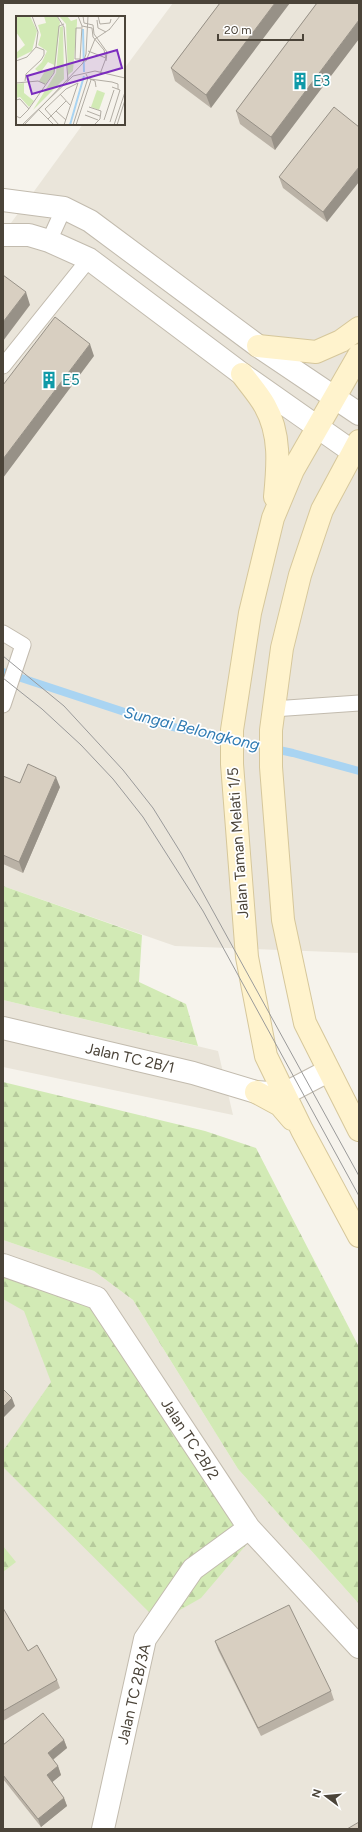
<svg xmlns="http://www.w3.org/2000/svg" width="362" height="1832" font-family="Figtree,sans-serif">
<defs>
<pattern id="forest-firs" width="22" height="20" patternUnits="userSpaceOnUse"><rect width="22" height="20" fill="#d2eab5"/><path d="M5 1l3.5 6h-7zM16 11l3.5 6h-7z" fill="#b6ca9c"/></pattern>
</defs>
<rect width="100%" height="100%" fill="#f6f3ec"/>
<path fill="#eae5da" d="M173,3H359V957L358,953L175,946L3,886V234L83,124H124V69Z
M3,1000L218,1051L233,1115L3,1067Z
M3,1240L94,1271L133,1300L238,1469L359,1604V1829H3Z"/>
<path fill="url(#forest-firs)" d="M3,886L142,935L139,982L186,1004L198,1046L3,1000Z
M3,1082L205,1131L256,1148L359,1347V1604L238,1469L133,1300L94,1271L3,1240Z
M3,1271L117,1319L257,1532L201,1598L159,1622L3,1467V1451L51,1382L24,1311L3,1299Z
M3,1546L16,1562L3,1572Z"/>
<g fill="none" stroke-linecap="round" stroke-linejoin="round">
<path stroke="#a9d4f2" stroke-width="8" d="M3,672L164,725L293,753L359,771"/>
<g stroke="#c2bbae" stroke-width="17">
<path id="service" d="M49,241L64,208
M3,366L89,259
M3,633L23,645L3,705
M273,709L359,703"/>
</g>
<g stroke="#c2bbae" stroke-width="24">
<path id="minor" d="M3,1028L193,1073L256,1092L284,1094L328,1071
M3,1265L97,1298L249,1528L359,1647
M103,1829L145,1639L193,1569L249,1528"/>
</g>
<g stroke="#c2bbae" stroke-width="24">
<path id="tertiary" d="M3,200L64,208L90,221L258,346L359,414
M3,235H29L49,241L89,259L242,374L353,452"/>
</g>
<g stroke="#d6c79b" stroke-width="24">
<path id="secondary" d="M258,346L316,352L341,341L359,328
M359,355L293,470L273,518L250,613L232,730V764L247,957L266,1056L302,1130L359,1236
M242,374C249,384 259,395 265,406C281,434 278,466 275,497
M359,441L322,510L300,575L282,648L271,730V767L283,920L305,1023L359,1130
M256,1092L280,1105L292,1119"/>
</g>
<use href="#service" stroke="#fff" stroke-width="15"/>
<use href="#minor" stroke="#fff" stroke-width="22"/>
<use href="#tertiary" stroke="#fff" stroke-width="22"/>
<use href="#secondary" stroke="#fff3cd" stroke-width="22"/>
<path stroke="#9a9a9a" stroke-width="1" d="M3,656L64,706L123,770L153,808L181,853L359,1176
M3,678L42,709L81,745L113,779L143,817L203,911L359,1196"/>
</g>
<path fill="#bab2a6" d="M220,3L211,108L175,81L171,68Z
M317,3L275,150L240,124L236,111Z
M359,127L327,222L283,188L279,177Z
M3,776L20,783L60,787L23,873L3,864Z
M3,1608L28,1651L57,1680L60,1688L3,1721Z
M215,1641L331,1691L334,1700L261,1736L218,1650Z
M64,1740L67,1748L53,1760L58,1766L61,1775L52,1782L64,1798L67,1806L41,1827L3,1779V1745Z"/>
<path fill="#979187" d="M275,3H290L211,108L206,95Z
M359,20V39L275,150L271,137Z
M359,167V182L327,222L323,212Z
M26,292L30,305L3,341V322Z
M90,344L94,356L3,478V459Z
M56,777L60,787L23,873L19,862Z
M12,1398L15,1406L3,1418V1407Z
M64,1740L67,1748L51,1761L48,1753Z
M58,1766L61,1775L50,1784L47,1775Z
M64,1798L67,1806L41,1827L38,1819Z"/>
<path fill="#d8cfc1" stroke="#979187" d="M220,3H275L206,95L171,68Z
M317,3H359V20L271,137L236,111Z
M334,107L359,127V167L323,212L279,177Z
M3,275L26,292L3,322Z
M55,317L90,344L3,459V385Z
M28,764L56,777L19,862L3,855V776L20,783Z
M3,1389L12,1398L3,1407Z
M289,1605L331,1691L258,1728L215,1641Z
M3,1608L28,1651L37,1645L57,1680L3,1711Z
M43,1713L64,1740L48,1753L58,1766L47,1775L64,1798L38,1819L3,1775V1745Z
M359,1822V1829H347Z"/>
<defs>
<g id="building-bare" transform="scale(1.38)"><path d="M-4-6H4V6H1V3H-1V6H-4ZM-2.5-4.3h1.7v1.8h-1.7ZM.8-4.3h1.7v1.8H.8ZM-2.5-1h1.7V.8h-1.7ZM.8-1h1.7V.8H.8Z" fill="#0f9aa8" stroke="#fff" stroke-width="2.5" paint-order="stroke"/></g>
</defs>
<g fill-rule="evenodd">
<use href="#building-bare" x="300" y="81"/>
<use href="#building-bare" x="49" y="380"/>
</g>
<g text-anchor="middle" stroke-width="3.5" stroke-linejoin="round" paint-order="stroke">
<g font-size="15" fill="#0d838f" stroke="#fff" text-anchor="start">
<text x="313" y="86">E3</text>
<text x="62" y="385">E5</text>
</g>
<g font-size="15" fill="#4b4439" stroke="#fff">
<text transform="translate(238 843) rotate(-94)" y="5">Jalan Taman Melati 1/5</text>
<text transform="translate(130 1058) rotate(13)" y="5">Jalan TC 2B/1</text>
<text transform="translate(190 1439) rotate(57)" y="5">Jalan TC 2B/2</text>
<text transform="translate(134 1694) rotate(-77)" y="5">Jalan TC 2B/3A</text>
</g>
<g font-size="16" font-style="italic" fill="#2e7ab2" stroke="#fff">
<text transform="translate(192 728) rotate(14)" y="6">Sungai Belongkong</text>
</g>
</g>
<g transform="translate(16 16)">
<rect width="109" height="109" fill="#f6f3ec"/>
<path d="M81,74L89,77L83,94L75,91Z" fill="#d2eab5"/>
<path d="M0,0H14L21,15L16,35L0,43V37L9,29L0,16ZM28,0H41L44,6L38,56L29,69L23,65L29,55L37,54L38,49L32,46L24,57L19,53L26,46L31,35L22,29L25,19L22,9L30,7ZM43,0H51L55,5L61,3V7L57,55L52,59L50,8ZM47,10L48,63L17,94L40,57L44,11ZM8,67V77L18,85L13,91L4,81L0,82V68Z" fill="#d2eab5"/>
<path fill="none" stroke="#a9d4f2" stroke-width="2" d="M67,13L68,56M54,109L68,60"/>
<path fill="none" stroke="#b2ada4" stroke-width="1" d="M41,0L48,11L52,65M62,0L66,10L76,12L77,21L88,34L90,42L84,58M67,0L68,7L77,9L78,18L91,36L90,45M82,0L84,8L94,7L95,3M81,4L82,12L90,16M66,10L64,44L70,45L79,23L94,13M93,14L104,0M72,35L90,42M64,43H59L60,12H65M0,45L11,41L20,31L22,16L16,0M70,58L72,62L79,65L80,71M74,63L96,66L102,68V73M9,65L10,58L25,44L28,39V34L20,31M0,67L22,65L29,68M44,78L54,89M0,84L4,83L13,93M73,91L85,95L84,103L78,109M22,93L38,109M40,95L50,104M71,95L84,100M69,99L82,104M0,100L4,102L12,94L38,57L43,10L48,8M32,103L50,85M88,104L98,74M94,106L104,74L96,71M6,109L57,60L79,55L109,62M8,109L67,47L70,38L72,0M43,109L29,93L50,73L62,67M48,109L62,67M57,109L72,62M60,109L75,64M98,109L109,76M101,109L109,84"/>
<path fill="#7b2cbf" fill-opacity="0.15" stroke="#7b2cbf" stroke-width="2" d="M101,34L106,52L16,78L11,60Z"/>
<rect width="109" height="109" fill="none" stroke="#4b4439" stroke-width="2"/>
</g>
<rect width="362" height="1832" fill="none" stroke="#4b4439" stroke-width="8"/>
<g transform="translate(326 1796) rotate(286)" stroke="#ffffff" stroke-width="3" paint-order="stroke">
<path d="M0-3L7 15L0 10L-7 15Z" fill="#4b4439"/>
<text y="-6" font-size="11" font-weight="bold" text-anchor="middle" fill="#4b4439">N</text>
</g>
<path d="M218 34v6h85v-6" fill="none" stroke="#4b4439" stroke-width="2"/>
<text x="224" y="34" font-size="12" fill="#4b4439" stroke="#ffffff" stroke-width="3" paint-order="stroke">20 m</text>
</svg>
